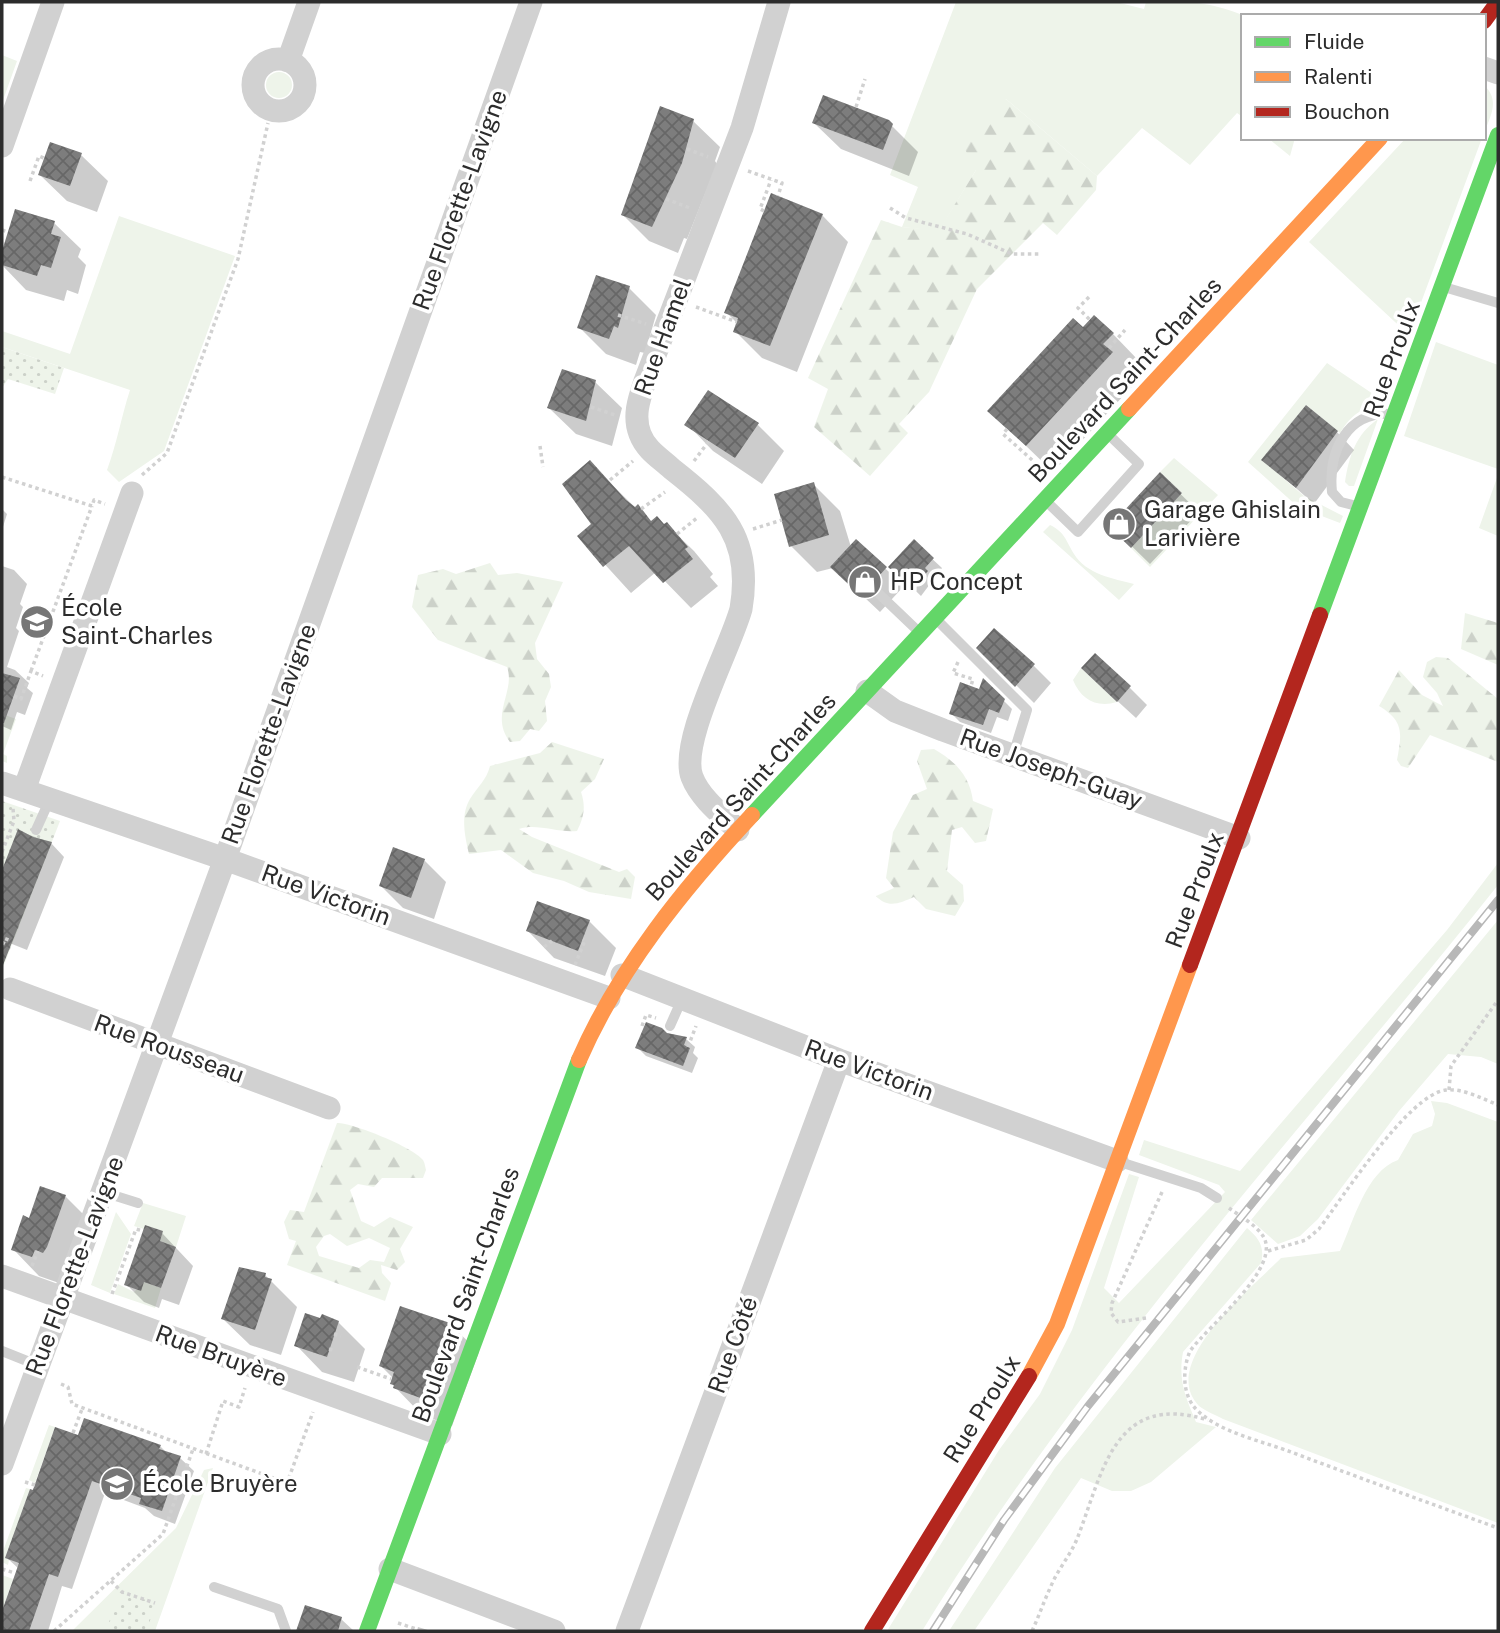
<svg xmlns="http://www.w3.org/2000/svg" width="1500" height="1633" font-family="'Public Sans',sans-serif">
<defs>
<pattern id="forest-firs" width="22" height="20" patternUnits="userSpaceOnUse" patternTransform="scale(1.75)"><rect width="22" height="20" fill="#eef4ea"/><path d="M5 1l3.5 6h-7zM16 11l3.5 6h-7z" fill="#ccd1c9"/></pattern>
<pattern id="park-dots" width="8" height="8" patternUnits="userSpaceOnUse" patternTransform="scale(1.75)"><rect width="8" height="8" fill="#eef4ea"/><path d="M2 2h.1M6 6h.1" fill="none" stroke="#ccd1c9" stroke-width="1.8" stroke-linecap="round"/></pattern>
<pattern id="building-cross-hatch" width="8" height="8" patternUnits="userSpaceOnUse" patternTransform="scale(1.75)"><rect width="8" height="8" fill="#7d7d7d"/><path d="M0 0l8 8M0 8l8-8" fill="none" stroke="#676767"/></pattern>
</defs>
<rect width="100%" height="100%" fill="#fff"/>
<path fill="#eef4ea" d="M956,2H1116L1144,9L1146,2C1188,2 1206,0 1245,16H1243V117L1237,113L1190,165L1142,128L1097,176L1006,99L976,170L939,231L902,227L918,187L890,175Z
M2,55L17,61L2,103Z
M266 85a13 13 0 1 1 26 0a13 13 0 1 1-26 0Z
M1484,85C1500,100 1491,115 1484,133Z
M1268,138H1295L1290,156Z
M1406,138H1482L1409,335L1309,242Z
M119,216L235,256L164,451L119,482L107,470C117,443 121,418 130,390L2,347V331L70,354Z
M1436,342L1498,365V469L1404,436Z
M1327,363L1385,402C1363,408 1352,413 1340,433L1306,405L1262,460L1304,496L1343,516L1340,523L1298,507L1248,462Z
M1378,419L1354,486H1349L1345,482C1349,456 1356,434 1378,419Z
M1174,458L1218,495L1150,567L1131,548L1182,493L1160,472Z
M1498,475V536L1479,528Z
M1050,525C1065,532 1066,541 1074,554C1086,574 1114,579 1134,584L1119,600L1043,532Z
M1081,668L1117,702C1097,708 1081,700 1073,680Z
M2,714L16,719L3,754L7,756V763L2,761Z
M1498,863V885C1303,1130 1086,1363 922,1631H887L999,1450L1040,1394L1072,1330L1129,1174L1139,1177L1104,1288L1119,1303L1225,1192L1219,1185L1139,1155L1144,1140L1240,1171L1447,930Z
M1498,920V1064L1481,1057L1448,1054L1399,1111L1318,1219L1300,1236L1278,1244L1251,1220Z
M1431,1101L1447,1103L1498,1122V1523L1223,1419C1216,1415 1205,1411 1199,1406C1157,1363 1253,1287 1281,1258L1340,1251C1353,1223 1366,1171 1398,1160L1413,1134L1432,1126L1435,1114Z
M143,1203L186,1216L176,1247L160,1241L162,1231L145,1225L144,1229L134,1226Z
M116,1212L131,1234L110,1293L91,1285Z
M1247,1228C1259,1238 1265,1247 1261,1263L1183,1352C1178,1380 1185,1396 1196,1422L1216,1427L1151,1482L1131,1491H1112L1081,1478L974,1631H949L1055,1468Z
M144,1282L161,1288L155,1308L114,1294L118,1284L134,1292Z
M49,1425L55,1427L35,1483L29,1480Z
M213,1468L155,1631H72L176,1528L204,1470Z
M26,1488L30,1489L6,1558L9,1560L8,1565L2,1562V1554Z
M2,1575L13,1579L2,1611Z"/>
<path fill="url(#forest-firs)" fill-rule="evenodd" d="M1006,99L1097,176L1096,190L1057,235L1043,223L977,289L929,392L899,424L908,433L870,476L814,427L828,389L808,378L881,220L902,227L939,230L976,170L960,140Z
M490,563L498,575L517,573L563,582L535,643L537,659L549,674L551,687L545,701L547,721L539,731L530,729L520,741L510,742C489,715 516,691 507,667L438,640L412,607L418,575L443,569L456,574Z
M1465,613L1498,623V665L1461,649Z
M1436,657L1448,658L1498,699V762L1430,735L1408,768L1401,766L1397,760C1402,733 1404,721 1379,706L1399,670L1422,695L1443,706L1437,693L1423,677L1427,662Z
M552,742L604,759L595,779L581,792C586,807 584,817 577,831C557,833 537,823 519,829L532,837L619,872L627,869L635,877L631,899L589,892L564,881L533,873L501,850L469,854C465,837 460,815 470,799C478,786 486,781 490,766L540,753Z
M934,749C955,761 970,776 973,801L993,809L986,841L975,843L962,827L952,830L947,871L963,885L964,901L955,916L926,909L914,897C900,903 888,909 876,896L894,888L886,878L893,832L913,795L927,789L917,761L921,750Z
M337,1123C353,1123 413,1147 423,1160C425,1163 425,1167 426,1170L423,1178H382L374,1187L358,1184L350,1190L361,1221L374,1227L390,1217L413,1227L400,1249L405,1262L397,1270L381,1265L382,1273L391,1283L385,1301L287,1265L296,1241L289,1239L284,1222L290,1210L304,1212ZM330,1234L347,1246L369,1238L390,1248L384,1262L370,1260L359,1268L319,1256L316,1247L324,1236Z"/>
<path fill="url(#park-dots)" d="M2,347L64,368L55,394L8,379L2,388Z
M2,801L60,821L2,970Z
M122,1592L155,1603L147,1631H105Z"/>
<path fill="#0003" d="M693,121L720,147L715,161L717,164L687,239L684,238L678,253L649,241L623,215Z
M814,123L892,126L918,152L909,176L841,149Z
M81,155L108,181L97,212L67,201L40,175Z
M16,211L54,223L81,249L78,257L86,265L78,294L67,290L64,301L26,290L2,265Z
M822,215L848,242L797,372L762,358L735,331L738,324L726,312Z
M629,288L656,315L645,353L640,352L636,365L606,354L579,327Z
M1083,330L1113,334L1139,361L1129,371L1138,380L1053,472L990,411Z
M595,382L622,408L612,446L576,434L549,408Z
M687,424L758,425L784,451L762,484L713,451Z
M1337,432L1354,450L1314,504L1264,460Z
M590,463L651,523L667,525L694,551L713,574L710,577L718,586L691,608L656,572L631,593L579,536L594,524Z
M1160,474L1199,512L1150,564L1111,526Z
M813,484L840,511L851,547L856,541L904,586L880,612L833,568L817,572L791,546Z
M2,509L7,514L2,530Z
M914,542L942,568L921,596L891,567Z
M2,566L14,570L27,584L20,604L23,607L16,628L19,631L7,667L15,670L29,683L27,688L33,693L25,715L17,712L11,730L2,726Z
M978,647L1034,666L1051,683L1034,703Z
M984,681L1012,709L1008,721L997,717L991,733L960,722L951,713L980,691Z
M1101,686L1130,688L1147,705L1136,718Z
M19,831L51,843L64,857L27,950L2,940V879Z
M424,860L446,882L434,919L403,908L381,886Z
M589,921L616,948L605,976L554,958L528,931Z
M667,1035L686,1039L695,1047L693,1053L698,1058L692,1073L646,1056L637,1047Z
M65,1196L92,1223L59,1283L39,1276L13,1249L30,1220Z
M162,1233L193,1266L179,1305L162,1299L159,1308L144,1302L126,1284Z
M265,1275L297,1307L281,1355L250,1345L223,1319Z
M338,1322L365,1349L354,1382L322,1372L296,1345Z
M452,1326L479,1352L452,1426L422,1415L392,1384L393,1378L381,1366Z
M56,1429L79,1437L160,1446L167,1453L180,1458L194,1471L175,1524L154,1516L145,1508L105,1493L72,1589L62,1586L48,1631H2V1616L19,1569L7,1558Z
M341,1619L354,1631L298,1629Z
M418,1627L431,1631H417Z"/>
<path fill="url(#building-cross-hatch)" d="M823,95L889,120L893,124L883,150L812,123Z
M660,106L694,119L682,163L652,227L621,215Z
M50,142L82,153L70,186L38,175Z
M771,193L823,214L770,346L733,332L738,318L724,313Z
M15,209L55,221L51,234L61,237L51,268L41,265L37,276L2,265V251Z
M596,275L630,286L618,328L614,326L609,339L577,328Z
M1094,315L1114,333L1103,344L1113,352L1026,446L987,411L1073,318L1083,327Z
M562,369L596,380L586,421L547,408Z
M708,390L759,423L735,458L684,425Z
M1306,405L1338,431L1296,488L1261,460Z
M590,460L626,500L635,507L638,504L651,521L657,516L664,524L667,522L688,547L685,549L693,559L663,583L629,546L603,567L577,536L591,524L562,484Z
M1160,472L1182,493L1131,548L1109,527Z
M814,482L829,535L789,547L774,494Z
M856,539L887,567L861,596L830,567Z
M914,539L934,558L925,568L928,571L912,589L888,567Z
M994,628L1035,664L1015,687L976,648Z
M1095,653L1131,686L1117,702L1081,668Z
M2,673L20,678L4,723H2Z
M983,678L1005,699L999,713L989,709L983,725L949,714L960,682L979,689Z
M18,829L33,837L52,842L3,965L2,870Z
M393,847L425,859L411,898L379,886Z
M537,901L590,920L578,951L526,931Z
M646,1022L662,1028L667,1033L687,1037L684,1045L690,1048L683,1066L635,1048Z
M40,1186L66,1195L47,1247L43,1253L35,1250L32,1257L11,1250L23,1215L29,1218Z
M145,1225L163,1231L160,1241L176,1247L161,1288L144,1282L141,1291L124,1285Z
M239,1267L266,1273L265,1277L272,1279L255,1330L221,1319Z
M400,1306L453,1324L426,1400L393,1388L394,1385L390,1384L394,1372L379,1366Z
M305,1313L320,1318L322,1314L339,1321L327,1357L294,1346Z
M84,1418L161,1445L159,1449L181,1456L162,1511L139,1504L141,1498L92,1481L58,1577L49,1574L29,1631H2V1611L19,1563L5,1558L30,1489L33,1490L55,1427L78,1435Z
M305,1605L342,1617L338,1631H296Z"/>
<g fill="none" stroke-linecap="round" stroke-linejoin="round">
<path stroke="#d1d1d1" stroke-width="3.5" stroke-dasharray="3.5 3.5" stroke-linecap="butt" d="M856,107L865,79
M687,149L708,157
M748,171L782,183L778,196
M30,181L39,156L44,158
M666,199L690,208
M890,208L906,218L967,234L1012,254H1040
M764,211L760,209L771,180
M2,230L8,232
M1089,297L1078,308L1090,320
M696,307L737,322
M618,315L646,324
M1109,348L1125,330
M591,407L615,415
M1007,429L1003,434L1041,468
M540,446L543,467
M694,461L709,441
M142,475L167,453L238,259L268,123
M2,477L92,506L94,500L105,504
M610,480L633,461
M641,509L665,492
M753,529L782,520
M677,534L697,518
M893,588L901,580
M958,662L953,673L973,679L971,686
M31,671L92,506
M14,696L21,699L31,671L43,676
M2,852L14,821L13,808
M2,942L5,944L8,936
M544,947L552,941
M575,965L585,940L583,939
M642,1026L646,1015L656,1018
M688,1047L696,1026
M1449,1090L1451,1066L1498,1000
M1229,1208C1240,1216 1256,1225 1263,1236C1283,1267 1208,1326 1190,1351C1182,1370 1182,1397 1198,1411C1221,1433 1262,1441 1291,1452C1360,1478 1429,1503 1498,1528
M1268,1251L1306,1240L1319,1229C1343,1197 1409,1094 1446,1090C1463,1088 1483,1099 1498,1105
M32,1266L38,1251
M112,1294L136,1229L143,1231
M1146,1318L1118,1322L1111,1313L1112,1303L1162,1192
M334,1334L341,1336
M329,1349L335,1351
M357,1367L391,1379
M61,1384L68,1387L72,1404L287,1483L313,1412
M73,1433L82,1409
M206,1454L223,1401L239,1407L245,1388
M25,1482L35,1485
M2,1569L15,1573
M111,1581L122,1592L155,1603
M398,1623L416,1629
M54,1631L163,1534L193,1449
M1032,1631C1039,1616 1044,1601 1051,1586C1058,1569 1070,1556 1077,1539C1103,1473 1113,1391 1208,1420"/>
<path stroke="#d1d1d1" stroke-width="10" d="M1444,287L1498,303
M1047,502L1078,532L1139,464L1109,435
M1357,506L1341,502L1332,492C1328,451 1347,411 1392,414
M875,590L919,632
M937,620L1027,710L1013,755
M36,830L50,799
M670,1026L682,999
M1120,1162L1201,1188L1217,1198
M103,1192L138,1203
M2,1351L37,1365
M214,1587L278,1609L286,1631"/>
<path stroke="#d1d1d1" stroke-width="23" d="M253 85a26 26 0 1 1 52 0a26 26 0 1 1-52 0Z
M288,61L309,2
M1484,68L1498,73
M2,146L53,2
M867,691L895,711L943,730L1239,838
M2,783L225,859L609,998
M24,790L132,493
M738,830C722,815 700,798 692,777C679,742 730,649 741,609C753,539 723,509 672,469C660,458 646,450 640,434C633,416 639,399 645,381L742,128L779,2
M622,975L839,1060L1117,1161
M10,989L329,1108
M2,1276L440,1434
M2,1464L225,859L531,2
M390,1569L554,1631
M627,1631L839,1060"/>
<path stroke="#63d668" stroke-width="16" d="M1320,615L1498,135
M752,815L1129,409
M367,1631L579,1060"/>
<path stroke="#ff974d" stroke-width="16" d="M1129,409L1380,138
M579,1060C619,968 684,888 752,815
M1029,1376L1057,1324L1190,965"/>
<path stroke="#b3261e" stroke-width="16" d="M1484,21L1498,2
M1190,965L1320,615
M872,1631L1029,1376"/>
<g stroke="#b8b8b8" stroke-width="8">
<path id="rail" d="M933,1631L1004,1520L1088,1406L1498,900"/>
</g>
<use href="#rail" stroke="#fff" stroke-width="5" stroke-dasharray="16" stroke-linecap="butt"/>
</g>
<defs>
<g id="shop-disc" transform="scale(1.75)"><circle r="9.5" fill="#767676" stroke="#fff"/><path d="M-5-2.5h2.3a2.7 3.5 0 0 1 5.4 0H5L5.5 6h-11ZM-1.5-2.5h3a1.5 2.3 0 0 0-3 0Z" fill="#fff"/></g>
<g id="school-disc" transform="scale(1.75)"><circle r="9.5" fill="#767676" stroke="#fff"/><path d="M0-5L7-2L0 1L-7-2ZM-4 1L0 2.5L4 1V4Q0 6-4 4Z" fill="#fff"/></g>
</defs>
<g fill-rule="evenodd">
<use href="#shop-disc" x="1119" y="524"/>
<use href="#shop-disc" x="865" y="582"/>
<use href="#school-disc" x="37" y="622"/>
<use href="#school-disc" x="117" y="1484"/>
</g>
<g text-anchor="middle" stroke-width="7" stroke-linejoin="round" paint-order="stroke">
<g font-size="24" fill="#2c2c2c" stroke="#fff">
<text transform="translate(460 200) rotate(-70)" y="8">Rue Florette-Lavigne</text>
<text transform="translate(663 337) rotate(-70)" y="8">Rue Hamel</text>
<text transform="translate(1392 359) rotate(-70)" y="8">Rue Proulx</text>
<text transform="translate(1125 380) rotate(-47)" y="8">Boulevard Saint-Charles</text>
<text transform="translate(269 734) rotate(-70)" y="8">Rue Florette-Lavigne</text>
<text transform="translate(1051 769) rotate(20)" y="8">Rue Joseph-Guay</text>
<text transform="translate(741 797) rotate(-48)" y="8">Boulevard Saint-Charles</text>
<text transform="translate(1195 890) rotate(-69)" y="8">Rue Proulx</text>
<text transform="translate(326 895) rotate(20)" y="8">Rue Victorin</text>
<text transform="translate(169 1049) rotate(20)" y="8">Rue Rousseau</text>
<text transform="translate(869 1070) rotate(20)" y="8">Rue Victorin</text>
<text transform="translate(75 1266) rotate(-69)" y="8">Rue Florette-Lavigne</text>
<text transform="translate(466 1295) rotate(-70)" y="8">Boulevard Saint-Charles</text>
<text transform="translate(733 1345) rotate(-70)" y="8">Rue Côté</text>
<text transform="translate(221 1356) rotate(20)" y="8">Rue Bruyère</text>
<text transform="translate(982 1409) rotate(-58)" y="8">Rue Proulx</text>
</g>
<g font-size="24" fill="#2c2c2c" stroke="#fff" text-anchor="start">
<text x="1144" y="518">Garage Ghislain<tspan x="1144" dy="28">Larivière</tspan></text>
<text x="890" y="590">HP Concept</text>
<text x="61" y="616">École<tspan x="61" dy="28">Saint-Charles</tspan></text>
<text x="142" y="1492">École Bruyère</text>
</g>
</g>
<rect width="1500" height="1633" fill="none" stroke="#2c2c2c" stroke-width="7"/>
<rect x="1241" y="14" width="245" height="126" fill="#ffffff" stroke="#ababab" stroke-width="2"/>
<rect x="1255" y="37" width="35" height="10" fill="#63d668" stroke="#ababab" stroke-width="2"/>
<text x="1304" y="49" font-size="21" fill="#2c2c2c">Fluide</text>
<rect x="1255" y="72" width="35" height="10" fill="#ff974d" stroke="#ababab" stroke-width="2"/>
<text x="1304" y="84" font-size="21" fill="#2c2c2c">Ralenti</text>
<rect x="1255" y="107" width="35" height="10" fill="#b3261e" stroke="#ababab" stroke-width="2"/>
<text x="1304" y="119" font-size="21" fill="#2c2c2c">Bouchon</text>
</svg>
